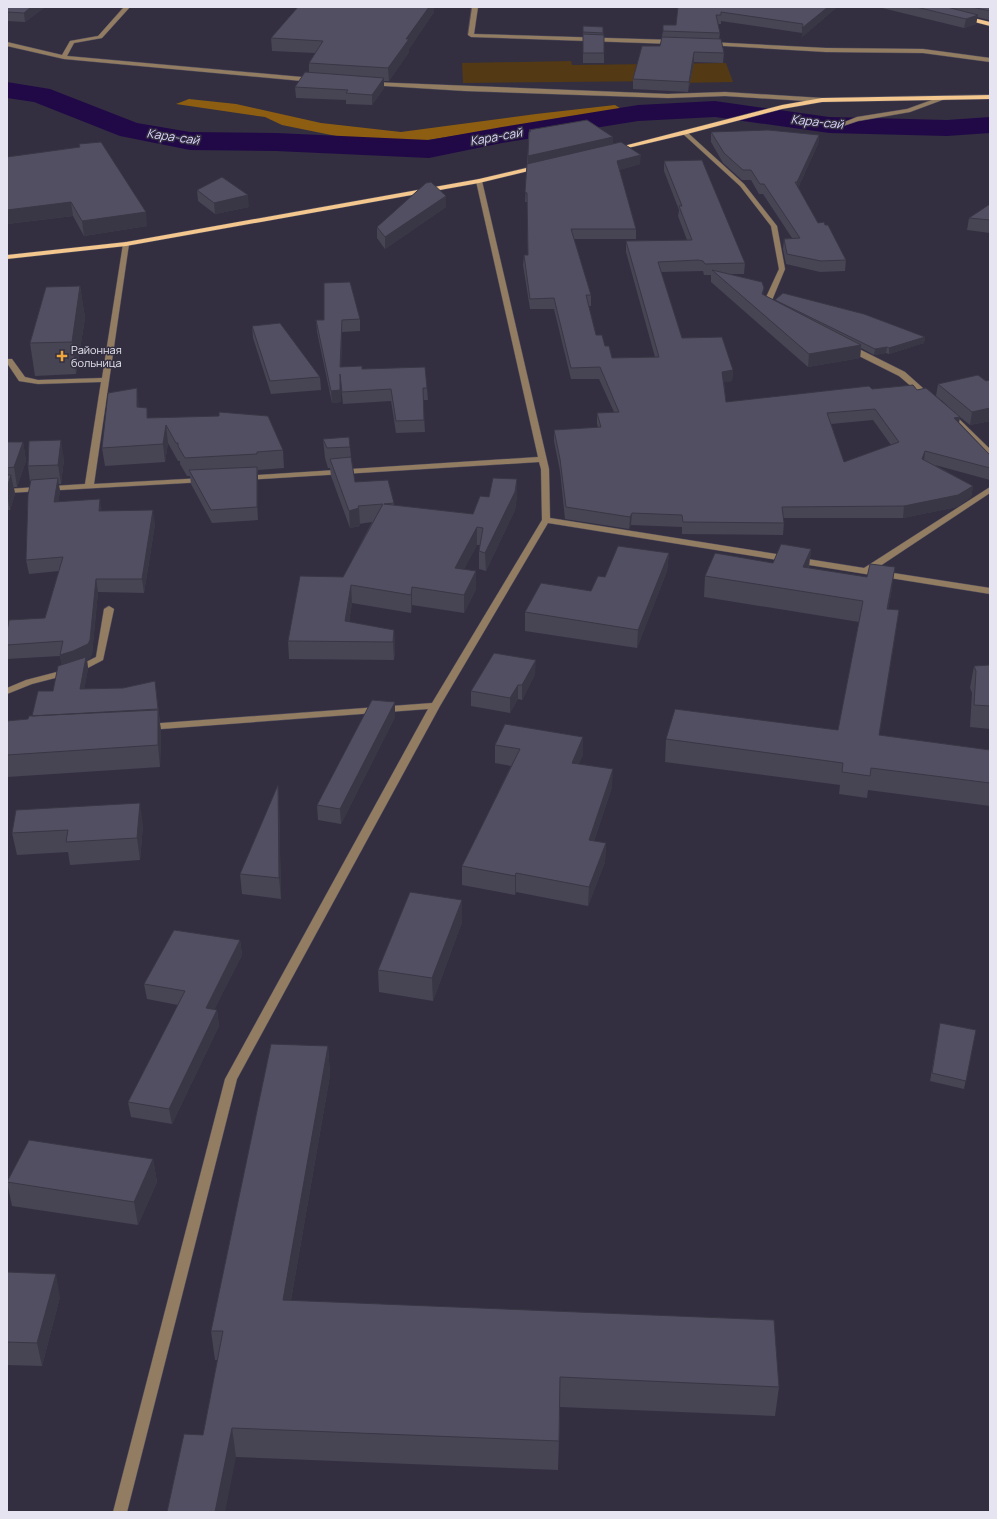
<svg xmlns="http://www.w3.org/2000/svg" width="997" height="1519" font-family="Manrope,sans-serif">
<rect width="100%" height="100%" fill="#332f41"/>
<path fill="#533914" d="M571,61L572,65L726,63L733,82L678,83L673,81L463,83L462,63Z"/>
<path fill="#8d5e11" d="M189,99L236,104L321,123L401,132L536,114L615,105L623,110L401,144L341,137L282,125L265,117L176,104Z"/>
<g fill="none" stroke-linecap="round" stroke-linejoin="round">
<path fill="#210947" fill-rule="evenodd" d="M7,82L50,89L137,123L190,132L276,133L429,140L502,127L638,105L715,101L829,117L947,120L990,117V133L947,136L829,133L715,117L638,121L502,143L429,158L276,151L190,150L120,136L34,102L7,98Z"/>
<g stroke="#504c5d" stroke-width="1">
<path id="minor" d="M124,7H130L102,38L74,43L67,56L313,78L316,80L313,82L64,59L7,46V42L62,55L70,41L98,36Z
M472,7H478L474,34L673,40L676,42L673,44L471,37L468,35Z
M709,42L826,48L923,49L990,58V62L923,53L826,52L707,45L706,44Z
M371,82L668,94L725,92L822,98L825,100L822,102L725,96L668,98L465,91L369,85L368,84Z
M943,96L945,97V99L910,112L858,121L840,127L837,125L857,117L907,109Z
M683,132H687L744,184L777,226L785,269L770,305L774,308L772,309H768L762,306L779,269L771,226L740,186L683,134Z
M479,179L482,181L549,469L550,518L864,568L990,487V493L874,570L990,588V594L548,523L440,706L237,1079L127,1512H113L225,1079L428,709L148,730L143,727L148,724L432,703L542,520L541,469L539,462L244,480L240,478L244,476L538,457L476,181Z
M126,242L129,244L94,484L204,478L208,480L204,482L7,493V489L85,484L101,382L38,384L19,381L7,363V359H12L25,377L38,380L102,378L123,244Z
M845,345H851L905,372L933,397L932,399H926L899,376L845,349Z
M946,412H952L990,449V455H987L946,416Z
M109,606L114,609L103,660L82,671L32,684L7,694V688L26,680L76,667L96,657L104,609Z"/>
</g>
<g stroke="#504c5d" stroke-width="1">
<path id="major" d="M965,16L990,22V26L963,19V17Z
M990,95V99L822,102L782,109L687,134L615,151L612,149L782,105L822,98Z
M539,165L542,167L541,168L479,183L126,246L7,259V255L126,242L479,179Z"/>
</g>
<use href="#minor" fill="#927d62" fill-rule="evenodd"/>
<use href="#major" fill="#f3c78e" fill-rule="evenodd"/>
</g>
<path fill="#474454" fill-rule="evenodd" d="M7,7H45L25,22L7,21Z
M298,7H434V12L409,49V52L389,81H384V88L372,105L346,104V100L296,98L295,87L309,73V63L315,53L272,51L271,38Z
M678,7H837L802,37V33L721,21V24H718L720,33L719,39L724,53L723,63L694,62L688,92L633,89V79L660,46L663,31L676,25Z
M878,7H990V20H989L977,17L976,24L964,28Z
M583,26L603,27L604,53V63H583Z
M529,130L613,137V144L640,164L619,170L636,229V239H574L591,295V306H588L596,335L605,346L612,358L655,357L626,252V241L687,240L678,216L679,210L664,171V161L745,263L744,274H727L764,295L775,301V300L925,337L924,343L889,354L886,353L874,355L861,348L860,358L808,367L711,282V275H704L703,271L661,272L682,338L733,370L732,381L724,382L726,402L872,389L917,390L947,405L936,396L938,384L986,381L990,380V421L970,425L960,417L959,422L990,455V480L935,465L973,486L971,497L957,507L903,518H783L784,523L783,535L682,534V527L631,525L629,529L565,519L560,471L554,441V430L598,428L597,424V413L614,412L599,379H571L554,309H530L523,265L524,255H528L527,202H525ZM873,420L891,445L844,462L831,424Z
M711,132L819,135L818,144L798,188L818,223L846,260L845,271L820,272L786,264L783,249L784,239L792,238L763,194H759L751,180H742L723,163L711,142Z
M79,144L147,226L84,236L73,216L7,224L79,147Z
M197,190L249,207L215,214L198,201Z
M446,196V207L385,249L377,238V227Z
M990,204V233L967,230L969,218Z
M80,286L85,318L76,374L35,376L30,343Z
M360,319V331L342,332L341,367L362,369L427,388L428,400H423L425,432L396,433L391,401L343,404L341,386V402L332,403L317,332L316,320Z
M252,326L320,377L321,390L271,394L253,338Z
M139,407L148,418L283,450L284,468L258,470V520L212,523L191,484L190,476H187L180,464V461H178L168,443L165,462L105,466L102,448Z
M323,439L350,447L351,457L355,482L394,503V505L473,514L489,497L517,496L515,510L486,571L479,569V551L480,545H477L464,569L476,571V589L464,613L412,605L411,613L352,603L349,622L394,630L395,649L394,660L289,659L288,641L343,577L372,522L359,524L360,526L350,528L331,476L330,468H328L325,458Z
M7,442H23L26,461L17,487H14L15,494L10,510H7Z
M64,459L61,484H58L60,491L58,502L155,524L144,593L98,592L92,654L90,658L87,660L88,669L84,689L123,688L155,681L161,731L160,767L7,777V721L28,719L32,716L53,691L62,665L60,656L7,659V632L45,618L59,571L29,574L26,560L30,482L28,466Z
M811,549L809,568L892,588L888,609L899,610L879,735L990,750V806L868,790L867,798L839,794L840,785L665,762L666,739L838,730L859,622L704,597L705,576L773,563Z
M669,553L667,571L637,648L525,631V612L591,591L605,577Z
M990,665V729L970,727L972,693L970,688L974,666Z
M535,674L522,700L518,699L510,713L471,706V691Z
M395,702V717L341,824L318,820L317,805Z
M495,745L583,755L578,764L612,787L594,841L606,843L605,862L588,906L516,892L515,895L462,885V866L511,766L495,763Z
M278,785L279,804L281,899L242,894L240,874Z
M143,825L140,860L70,865L68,852L17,855L12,833Z
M462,900V922L433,1001L379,992L378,970Z
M240,940L242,955L214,1010H217L219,1026L172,1124L131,1117L128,1102L178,1005L147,999L144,984Z
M940,1023L976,1030L964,1089L930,1081Z
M328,1046L330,1075L291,1300L779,1387L775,1416L560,1407L558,1470L236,1457L203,1435L218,1360H215L211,1331Z
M153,1159L157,1182L138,1225L12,1206L7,1182Z
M7,1272L60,1297L42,1366L7,1365Z"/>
<path fill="#393745" d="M31,7H45L25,22L24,13Z
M429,7H434V12L409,49V52L389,81L388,68L406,39Z
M828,7H837L802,37V28Z
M990,11V20H989Z
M978,15L976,24L964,28L966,19Z
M694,52V62L688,92L689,82Z
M384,78V88L372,105V95Z
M819,135L818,144L796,192L797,182Z
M613,137V147L528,166V156Z
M641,155L640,164L616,171L617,161Z
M248,195L249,207L215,214L214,203Z
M446,196V207L385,249V237Z
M71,202L73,216L7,224V210Z
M146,212L147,226L84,236L82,221Z
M80,286L85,318L76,374L72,342Z
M764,288L763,300L762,294Z
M342,320V332L341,379L340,367Z
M925,337L924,343L889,354V348Z
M861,345L860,358L808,367L809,354Z
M887,347L886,353L874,355L875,349Z
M733,370L732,381L721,383L722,372Z
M340,374L341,386V402L332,403L331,391Z
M137,388L139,405V424L137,407Z
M147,408L149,425L147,418Z
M990,408V421L970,425L972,412Z
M960,417L958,428L954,418Z
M166,425L168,443L165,462L163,444Z
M61,440L64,459L61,484L58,465Z
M23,442L26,461L17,487L14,467Z
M925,451L924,462L922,459Z
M257,467L258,480V520L257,507Z
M11,475L15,494L10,510L7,495V488Z
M58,478L60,491L56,516L54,502Z
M517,479V496L515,510L486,571L485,553Z
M973,486L971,497L957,507L903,518L904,506Z
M100,499L102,513L99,511Z
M359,508L360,526L350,528L349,511Z
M153,510L155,524L144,593L142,579Z
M632,513L631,525L629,529L630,517Z
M477,527V545L455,586V568Z
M811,549L808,570L803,567Z
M669,553L667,571L637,648L638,630Z
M895,567L892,588L884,630L887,609Z
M476,571V589L464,613V595Z
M96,579L98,592L92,654L90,658L87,660L88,669L82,702L62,669L60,655Z
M351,585L352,603L346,640L345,621Z
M412,587V605L411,613V595Z
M899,610L896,632L876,758L879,735Z
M394,630L395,649L394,660L393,642Z
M536,660L535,674L522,700V685Z
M518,685V699L510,713V698Z
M395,702V717L341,824L340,809Z
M158,710L161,731L160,767L158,745Z
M583,737V755L571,782L572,763Z
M613,769L612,787L588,859L589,840Z
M278,785L279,804L281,899L279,878Z
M140,803L143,825L140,860L137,838Z
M606,843L605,862L588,906L589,887Z
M516,873V892L515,895V876Z
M462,900V922L433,1001L432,978Z
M240,940L242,955L207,1024L206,1008Z
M217,1010L219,1026L172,1124L169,1109Z
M328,1046L330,1075L286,1329L283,1300Z
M153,1159L157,1182L138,1225L134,1202Z
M56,1274L60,1297L42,1366L37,1343Z
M232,1428L236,1457L225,1512H215Z"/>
<path fill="#524f62" stroke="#393745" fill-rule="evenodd" d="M7,7H31L24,13L7,12Z
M298,7H429L406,39H409L388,68L309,63L323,41L271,38Z
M678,7H828L802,28L803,24L721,12V15H716L720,33L663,31V25H676Z
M916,7H947L978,15L966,19Z
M972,7H990V11Z
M583,26L603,27V33L583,32Z
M583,34L604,35V53H583Z
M662,37L721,39L724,53L694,52L689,82L633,79L642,46H660Z
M305,72L384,78L372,95L346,93L348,90L295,87Z
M587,120L613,137L528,156L529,132L531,131L529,130Z
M768,130L819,135L797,182H795L818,223L824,222L825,225H828L846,260L821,261L787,254L784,239L800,238L764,184H760L751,170H743L724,153L711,132Z
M101,142L146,212L82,221L71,202L7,210V157L80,147L79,144Z
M621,142L641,155L617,161L636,229H571L591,295H586L596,335H602L605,346H609L612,358L659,357L626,241L692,240L679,206H682L664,161L702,160L745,263L705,264L703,261L698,260L658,262L682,338L722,337L733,370L722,372L726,402L869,386L872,389L913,385L917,390L926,388L960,417L954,418L990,455V468L925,451L922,459L973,486L958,495L904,506L782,507L784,523L683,522L682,515L632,513L630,517L566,507L560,459L554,430L601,427L597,413L619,412L600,367L571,368L554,298L530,299L524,255H528L527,193L525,192L527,164ZM875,409L899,442L844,462L827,413Z
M222,177L248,195L214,203L197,190Z
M431,182L446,196L385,237L377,227L426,183Z
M990,204V220L969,218Z
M712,270L762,282L764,288L762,294L861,345L809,354Z
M350,282L360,319L342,320L340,367L362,366V369L425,367L427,388H423L424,420L396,421L391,389L342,392L340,374V390L331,391L316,320H324V283Z
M80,286L72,342L30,343L46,287Z
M783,293L864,314L925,337L889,348L887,347L875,349L775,300Z
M280,323L320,377L270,381L252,326Z
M978,375L986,381L990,380V408L972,412L938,384Z
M137,388V407L147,408V418L219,416V412L268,416L283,450L257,452V454L185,458L178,446V443H176L166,425L163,444L102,448L108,393Z
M349,437L350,447L327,448L323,439Z
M61,440L58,465L28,466L29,441Z
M7,442H23L14,467L7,468Z
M351,457L355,482L388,480L394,503L384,504L473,514L480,496L489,497L493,478L517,479L515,492L485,553L479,551L483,528L477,527L455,568L476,571L464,595L412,587L411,595L351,585L345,621L394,630L393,642L288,641L300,576L343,577L383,504L358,506L359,508L349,511L330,459Z
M257,467V507L211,510L189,470Z
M7,475H11L7,488Z
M58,478L54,502L100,499L99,511L153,510L142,579H96L90,640L88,644L73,651L60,655L63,641L7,645V632L9,620L45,618L63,557L26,560L28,495L31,480Z
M781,544L811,549L803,567L867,577L870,564L895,567L887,609L899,610L879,735L990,750V783L871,768L870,776L842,772L843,763L666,739L675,709L838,730L863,601L705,576L715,553L773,563Z
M618,546L669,553L638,630L525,612L541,583L591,591L598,576L605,577Z
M494,653L536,660L522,685H518L510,698L471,691Z
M86,657L80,689L123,688L155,681L158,709L32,716L38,691H53L58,666Z
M990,665V706L974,705L976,671L974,666Z
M372,700L395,702L340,809L317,805Z
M158,710V745L7,755V721L28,719L29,716Z
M505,724L583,737L572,763L613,769L589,840L606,843L589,887L516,873L515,876L462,866L520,749L495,745Z
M278,785L279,878L240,874Z
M140,803L137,838L66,842L68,830L12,833L16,810Z
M410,892L462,900L432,978L378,970Z
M174,930L240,940L206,1008L217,1010L169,1109L128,1102L185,991L144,984Z
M940,1023L976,1030L966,1081L932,1073Z
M271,1044L328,1046L283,1300L774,1320L779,1387L560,1377L559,1441L232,1428L215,1512H167L184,1434L203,1435L223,1331H211Z
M29,1140L153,1159L134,1202L7,1182Z
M7,1272L56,1274L37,1343L7,1342Z"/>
<path fill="#eea73c" stroke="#332f41" stroke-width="1.5" d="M60 350h4v4h4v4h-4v4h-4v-4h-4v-4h4z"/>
<g text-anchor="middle" stroke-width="3" stroke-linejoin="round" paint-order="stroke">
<g font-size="11" fill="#e6e4f0" stroke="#332f41" text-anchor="start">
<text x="71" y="354">Районная<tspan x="71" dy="13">больница</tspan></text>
</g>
<g font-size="12" font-style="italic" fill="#ded7fe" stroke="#332f41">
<text transform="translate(817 122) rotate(6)" y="4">Кара-сай</text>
<text transform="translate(173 137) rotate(8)" y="4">Кара-сай</text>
<text transform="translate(496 137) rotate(-10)" y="4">Кара-сай</text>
</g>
</g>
<rect width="997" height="1519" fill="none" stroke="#e6e4f0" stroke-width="16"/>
</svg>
